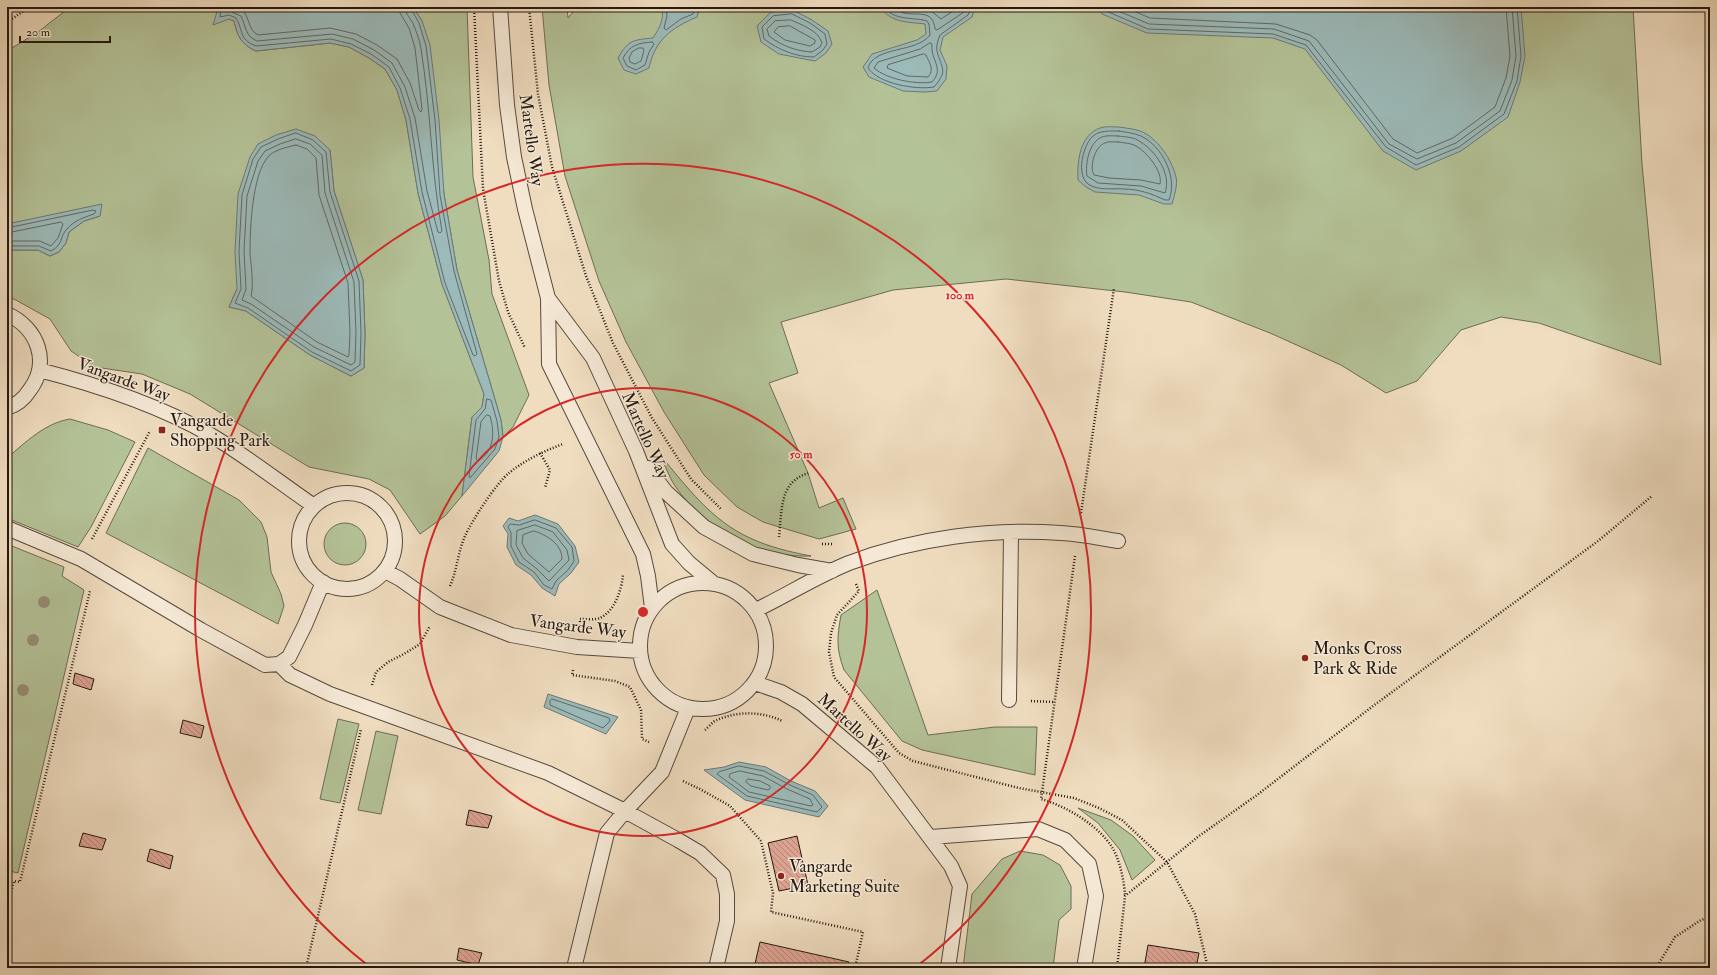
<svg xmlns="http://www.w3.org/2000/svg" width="1717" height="975" font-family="'IM FELL Double Pica',serif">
<defs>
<pattern id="building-back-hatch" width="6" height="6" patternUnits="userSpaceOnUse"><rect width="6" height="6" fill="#dda392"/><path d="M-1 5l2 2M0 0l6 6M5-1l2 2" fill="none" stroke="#b38476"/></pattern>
</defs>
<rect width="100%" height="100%" fill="#f0ddc0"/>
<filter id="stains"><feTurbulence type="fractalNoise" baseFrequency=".005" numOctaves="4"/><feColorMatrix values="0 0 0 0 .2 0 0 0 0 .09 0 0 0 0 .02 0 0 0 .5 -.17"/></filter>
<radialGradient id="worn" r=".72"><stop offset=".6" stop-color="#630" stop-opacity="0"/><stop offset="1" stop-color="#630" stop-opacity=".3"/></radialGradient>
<path fill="#b4c297" stroke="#6c6d54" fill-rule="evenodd" d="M70,7H219L218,8L229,19L234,21C237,36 242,45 256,51L330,43L349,47L369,58L385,69L397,90L406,120L418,193L442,284L484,394L482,407L472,417L462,496L445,516L420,534L390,490L369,479L309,467L190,394L142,374L95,367L71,351L50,319L14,299H7V250H38L50,256L59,252L66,243L69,232L84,221L100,216L36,219L7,224V51L38,32ZM330,150L334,191L363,280L365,333L364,368L351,376L310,355L246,311L229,307L237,289Z
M413,7H467L473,177L489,260L492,294L529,395L513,427L503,437L501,420L457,270L444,194L422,21Z
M542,7H567L568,18L577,7H1633L1642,164L1661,365L1539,323L1501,317L1461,330L1417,381L1386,393L1341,365L1270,333L1191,302L1125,292L1006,279L893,290L781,322L798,373L769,383L808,473L819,508L843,498L856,529L819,539L763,522L737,507L704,475L664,412L626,342L599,281L565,176L549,85Z
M70,419L108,430L135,442L91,527L78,547L7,518V458C26,442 45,423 70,419Z
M148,448L239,500L261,522L267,537L271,572L281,594L284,606L278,624L106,533Z
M661,456C686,486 712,521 750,538C769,547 790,552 811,556C790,557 764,552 745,545C720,535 685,504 672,481C668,473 664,464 661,456Z
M324 544a21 21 0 1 1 42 0a21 21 0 1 1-42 0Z
M12,546L64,567L62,576L84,590L18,873L9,871L7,881V566Z
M877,590L928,735L995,727H1037L1035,775L922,750L902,741L844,670C836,648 837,638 841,615Z
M338,719L359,724L340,803L320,799Z
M376,731L398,736L381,814L358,810Z
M1078,808L1111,820L1133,836L1155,860L1132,880L1120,850L1098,823Z
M1020,851L1043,855L1060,865L1071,886V909L1059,920L1053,968H963L972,894L1002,859Z"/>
<path fill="#9cbab9" stroke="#6c7976" d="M219,7H413L422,21L430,45L439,120L444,194L457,270L501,420L503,437L499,451L462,496L472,417L482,407L484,394L442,284L418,193L406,120L397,90L385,69L369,58L349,47L330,43L256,51C241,44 238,37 234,21L229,19L213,25L218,8Z
M662,7H700L697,17C671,28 655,40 649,68L636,74L624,70L618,58C628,40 633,40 653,38C660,27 664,20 662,7Z
M881,7H975L972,17L943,37L940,50L947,66L946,79L937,91L924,92L903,91L869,77L863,67L872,54L917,40L926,34L925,24C910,22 889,23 881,7Z
M1099,7H1521L1525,56L1520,82L1508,117L1461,151L1416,170L1383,151L1305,49L1273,38L1147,33L1102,14Z
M793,10L812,20L828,31L832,44L826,53L815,61L779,54L761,42L757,26L771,12Z
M1119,127C1126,128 1134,129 1140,131C1157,137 1172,160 1176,177C1178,185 1174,196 1172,204H1164L1139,195L1095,192L1086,187L1078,180C1077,161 1080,135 1100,128C1105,126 1113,127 1119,127Z
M296,129L315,136L330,150L334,191L363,280L365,333L364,368L351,376L310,355L246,311L229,307L237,289L235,252L238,194L250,157L258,144L276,135Z
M102,204L100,216L84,221L69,232L66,243L59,252L50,256L38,250H7V224Z
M535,515L558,524L575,546L579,562L571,573L559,584L555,596L542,588L531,575L516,565L507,547L508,534L503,526L509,518L518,521Z
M548,694L618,717L606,734L544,707Z
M739,762L766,767L791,781L815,791L828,806L819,817L745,800L704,770L724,767Z"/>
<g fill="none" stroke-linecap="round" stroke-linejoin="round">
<path stroke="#606965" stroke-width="1" d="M221,7L220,17L229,15L236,18C244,31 238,39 256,46L331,39L351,44L371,54L389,67L400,88L410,119L422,192L445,283L473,355L475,356L477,354L454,271L440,195L435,120L426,46L419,23L410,7
M226,7L227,10L241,16C246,26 245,36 257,41L332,34L353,39L374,50L392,63L405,87L415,118L427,191L438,232L440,233L442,231C431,171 431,110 421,49C420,42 417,33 414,26C412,19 405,15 405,7
M238,7C251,13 246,29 258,35L330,28L356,34L377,45L397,59L410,83L419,110L421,112L422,109L415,48L409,28L400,13L399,7
M666,7L667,16L664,28L666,30L681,19L693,14L696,7
M885,7C892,21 915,17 927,21L929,24L930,35C917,53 874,46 868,68C879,84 916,90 934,87C949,70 941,68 937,51C936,46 938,40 940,35L968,15L971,7
M891,7C895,9 900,12 904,13C918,16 933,9 935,29L937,30L964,12L965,7
M907,7L930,10L941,19L959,7
M1103,7L1106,11L1148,29L1273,34L1306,45L1386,147L1416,165L1459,147L1504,114L1517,81L1521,56L1517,7
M1109,7L1149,24L1274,29L1309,41L1389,144L1417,159L1456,143L1500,111L1512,80L1516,56L1512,7
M1124,7L1150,18L1276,24L1310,35L1317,40L1393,139L1417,153L1453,138L1495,107L1506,78L1510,56L1506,7
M792,14L810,23L825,34L827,44L823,50L814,57C796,57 779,50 764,39L762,27L773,16Z
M791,20C802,25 819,31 822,43L820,47L812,52C796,51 782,46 769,36L767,29L775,21Z
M790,26L815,40V43L810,46L785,40L774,32L778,27Z
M652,42L654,44L649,52L645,65L636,70L627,66L623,58C630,45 638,43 652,42Z
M930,43L932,44C930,60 945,68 932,82C916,85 886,79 874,68L878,62L920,49Z
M639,48H643L644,50L641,61L635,64L630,62L629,58L632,52Z
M924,54L926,55C929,62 935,70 928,77L907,76L887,68L888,65Z
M1119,131C1125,132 1134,133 1141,136C1162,146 1178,177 1169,200H1165C1152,194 1139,189 1124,189C1112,188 1098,191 1088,184C1076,175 1083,146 1092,137C1099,130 1110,131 1119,131Z
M296,133L313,140L326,152L330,192L359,281L361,333L360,365L351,371L312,352L248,308L235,303L241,289L239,251L242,195L253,159L261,147L278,139Z
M1118,136C1125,137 1134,137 1139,141C1155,150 1172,174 1165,193L1141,186L1098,183L1087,176C1085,164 1089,142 1102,137C1107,135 1113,136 1118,136Z
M296,139L310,144L322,155L325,193L354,282L356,333L355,362L351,365L314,347L251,304L242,300L246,289L244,251L247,196L258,161L265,151L280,144Z
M1118,142C1124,143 1131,143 1136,146C1147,152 1163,172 1160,184L1141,180L1109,178L1094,175C1089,167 1095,146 1105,143C1108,141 1114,142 1118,142Z
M296,145L307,149L316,158L319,195L348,283L350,333L349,355L348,357L317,342L251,296C254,283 251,267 250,253C250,229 252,175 268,157C273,150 288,147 296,145Z
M7,228L93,210L96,211L94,214C85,217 73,221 67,229C59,237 64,244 51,251L39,246H7
M7,233L61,222L63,224L58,238L51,246L40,241H7
M487,399L491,400L497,421L499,437L495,449L470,478L469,476L476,420L485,409Z
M487,415L490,416C495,433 494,452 478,461L476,459L481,422Z
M535,520L556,528L572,547L574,561L568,570L556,581L552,589L544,585L534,572L519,562L511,546V533L508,527L510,524L519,525Z
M535,525L553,532L567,550L569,560L549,581L537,569L523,558L516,545L517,531Z
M534,531C547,535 562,544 562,559L549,572L528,554L522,543L523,535Z
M552,699L609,718L610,721L603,728L550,705V701Z
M739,766L764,771L790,785L813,795L822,807L817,812L747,796L717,774L719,772Z
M740,771L763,776L787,789L810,799L813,805L811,806L749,792L729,777L730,774Z
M748,779L760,781L770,786V789L768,790L751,786L746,782Z"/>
</g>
<path fill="url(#building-back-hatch)" stroke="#231811" d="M75,673L94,679L91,690L73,684Z
M183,720L204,726L201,738L180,733Z
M469,810L492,816L488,828L466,825Z
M83,833L106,839L102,850L79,846Z
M797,836L808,885L779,891L768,843Z
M150,849L173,856L170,869L147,861Z
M760,942L849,962L848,968H754Z
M1148,945L1199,953L1196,968H1144Z
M459,948L482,953L478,965L457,960Z"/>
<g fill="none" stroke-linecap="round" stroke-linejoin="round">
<g stroke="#56493d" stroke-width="16">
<path id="lane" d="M500,7L507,105L514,157L525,209L548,298L549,364L643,554L648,576L652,608
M548,298L593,358L636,451L672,544L689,563L713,583
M7,314C38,328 51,363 29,391C24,399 16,405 7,408
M39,370C98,385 156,404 209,434C245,455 279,482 314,506
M648,468L666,492L704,527L753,554L798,565L832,571
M299 541a48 48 0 1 1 96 0a48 48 0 1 1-96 0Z
M7,528L81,559L201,630L265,665L279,664
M385,571L400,579L440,607L511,635L577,647L640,651
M323,582L305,625L289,657L279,664L290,675L330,694L548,773L625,811L662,772L688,708
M640 646a63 63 0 1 1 126 0a63 63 0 1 1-126 0Z
M756,610C787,595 817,576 849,563C915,538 991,528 1061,533C1081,534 1099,538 1118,541
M755,683L781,692L802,704L877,767L951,866L960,886L948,968
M1009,700L1011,532
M931,837L1038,829L1065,840L1089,864L1096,896L1084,968
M574,968L607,833L625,811L678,840L700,853L723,875L727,894V921L716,968"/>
</g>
<path stroke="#231811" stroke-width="2.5" stroke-dasharray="1 2" stroke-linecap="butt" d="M474,7L483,189L499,281L508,312L525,348
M529,7L538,94L552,167L586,276L613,343L652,418L691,479L721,509
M7,22L30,7
M540,453L550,470L545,488
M1081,513L1114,288
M779,537C781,520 780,492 794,481C798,477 803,475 808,473
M92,539L150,431
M822,544H833
M1075,556L1041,799C1066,806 1098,825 1112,847C1120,860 1124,881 1125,895
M856,584L859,591L837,615L831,633L829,652L834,677L899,753L913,761L1019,788L1074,798L1099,808L1122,820L1167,862L1195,914L1208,968
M450,586C457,570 458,552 465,536C471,522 497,482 509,473C525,460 544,451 563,444
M580,625V619C586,619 595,620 600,618C615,611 622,589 623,574
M573,670L572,675L615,681L630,687L641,710L642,739L649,742
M372,685L376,672L388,662L404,654L420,644L430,626
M1031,701L1054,702
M705,730C709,727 713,721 717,720C737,711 762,711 782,721
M683,781L700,789L730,806L761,841L773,893L771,912L863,932L855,968
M7,906L14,881L20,882L90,591
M306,968L361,729
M1117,968L1125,896L1199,836L1257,795L1373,706L1541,583L1598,541L1652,496
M1656,968L1675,937L1701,920L1710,917"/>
<use href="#lane" stroke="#f5e9d6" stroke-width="14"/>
</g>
<g fill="#978d76">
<circle cx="44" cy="602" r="6"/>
<circle cx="33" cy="640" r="6"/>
<circle cx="23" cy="690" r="6"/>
</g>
<g fill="none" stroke="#d62828" stroke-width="2">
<circle cx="643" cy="612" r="224"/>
<path d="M370 967A448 448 0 1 1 916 967"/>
</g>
<g fill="#8f2418" stroke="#f5e9d6" stroke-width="1.5">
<rect x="158" y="426" width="8" height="8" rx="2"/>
<circle cx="1305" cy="658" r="4"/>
<circle cx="781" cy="876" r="4"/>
</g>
<g text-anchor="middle" stroke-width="3" stroke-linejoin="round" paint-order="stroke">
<g font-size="17" fill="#231811" stroke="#f5e9d6">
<text transform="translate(532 140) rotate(82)" y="6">Martello Way</text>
<text transform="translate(124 379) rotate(20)" y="6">Vangarde Way</text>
<text transform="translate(646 435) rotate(66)" y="6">Martello Way</text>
<text transform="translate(578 626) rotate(7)" y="6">Vangarde Way</text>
<text transform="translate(855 727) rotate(42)" y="6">Martello Way</text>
</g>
<g font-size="17" fill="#231811" stroke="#f5e9d6" text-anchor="start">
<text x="170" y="426">Vangarde<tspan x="170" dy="20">Shopping Park</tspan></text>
<text x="1313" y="654">Monks Cross<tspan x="1313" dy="20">Park &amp; Ride</tspan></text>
<text x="789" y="872">Vangarde<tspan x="789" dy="20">Marketing Suite</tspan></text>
</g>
</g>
<circle cx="643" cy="612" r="6" fill="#d62828" stroke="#f5e9d6" stroke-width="2"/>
<g font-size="12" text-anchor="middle" font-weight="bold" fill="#d62828" stroke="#f5e9d6" stroke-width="3" stroke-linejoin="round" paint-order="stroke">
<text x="960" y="299">100 m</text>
<text x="801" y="458">50 m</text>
</g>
<rect width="1717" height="975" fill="none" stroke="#f0ddc0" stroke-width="24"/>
<rect x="8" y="8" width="1701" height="959" fill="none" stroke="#231811" stroke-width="2"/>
<rect x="12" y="12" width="1693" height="951" fill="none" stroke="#231811"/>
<path d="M20 36v6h90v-6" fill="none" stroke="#231811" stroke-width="2"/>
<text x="26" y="36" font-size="12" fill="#231811" stroke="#f5e9d6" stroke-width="3" paint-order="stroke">20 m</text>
<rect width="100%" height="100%" filter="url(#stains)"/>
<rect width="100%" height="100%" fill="url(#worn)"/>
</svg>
